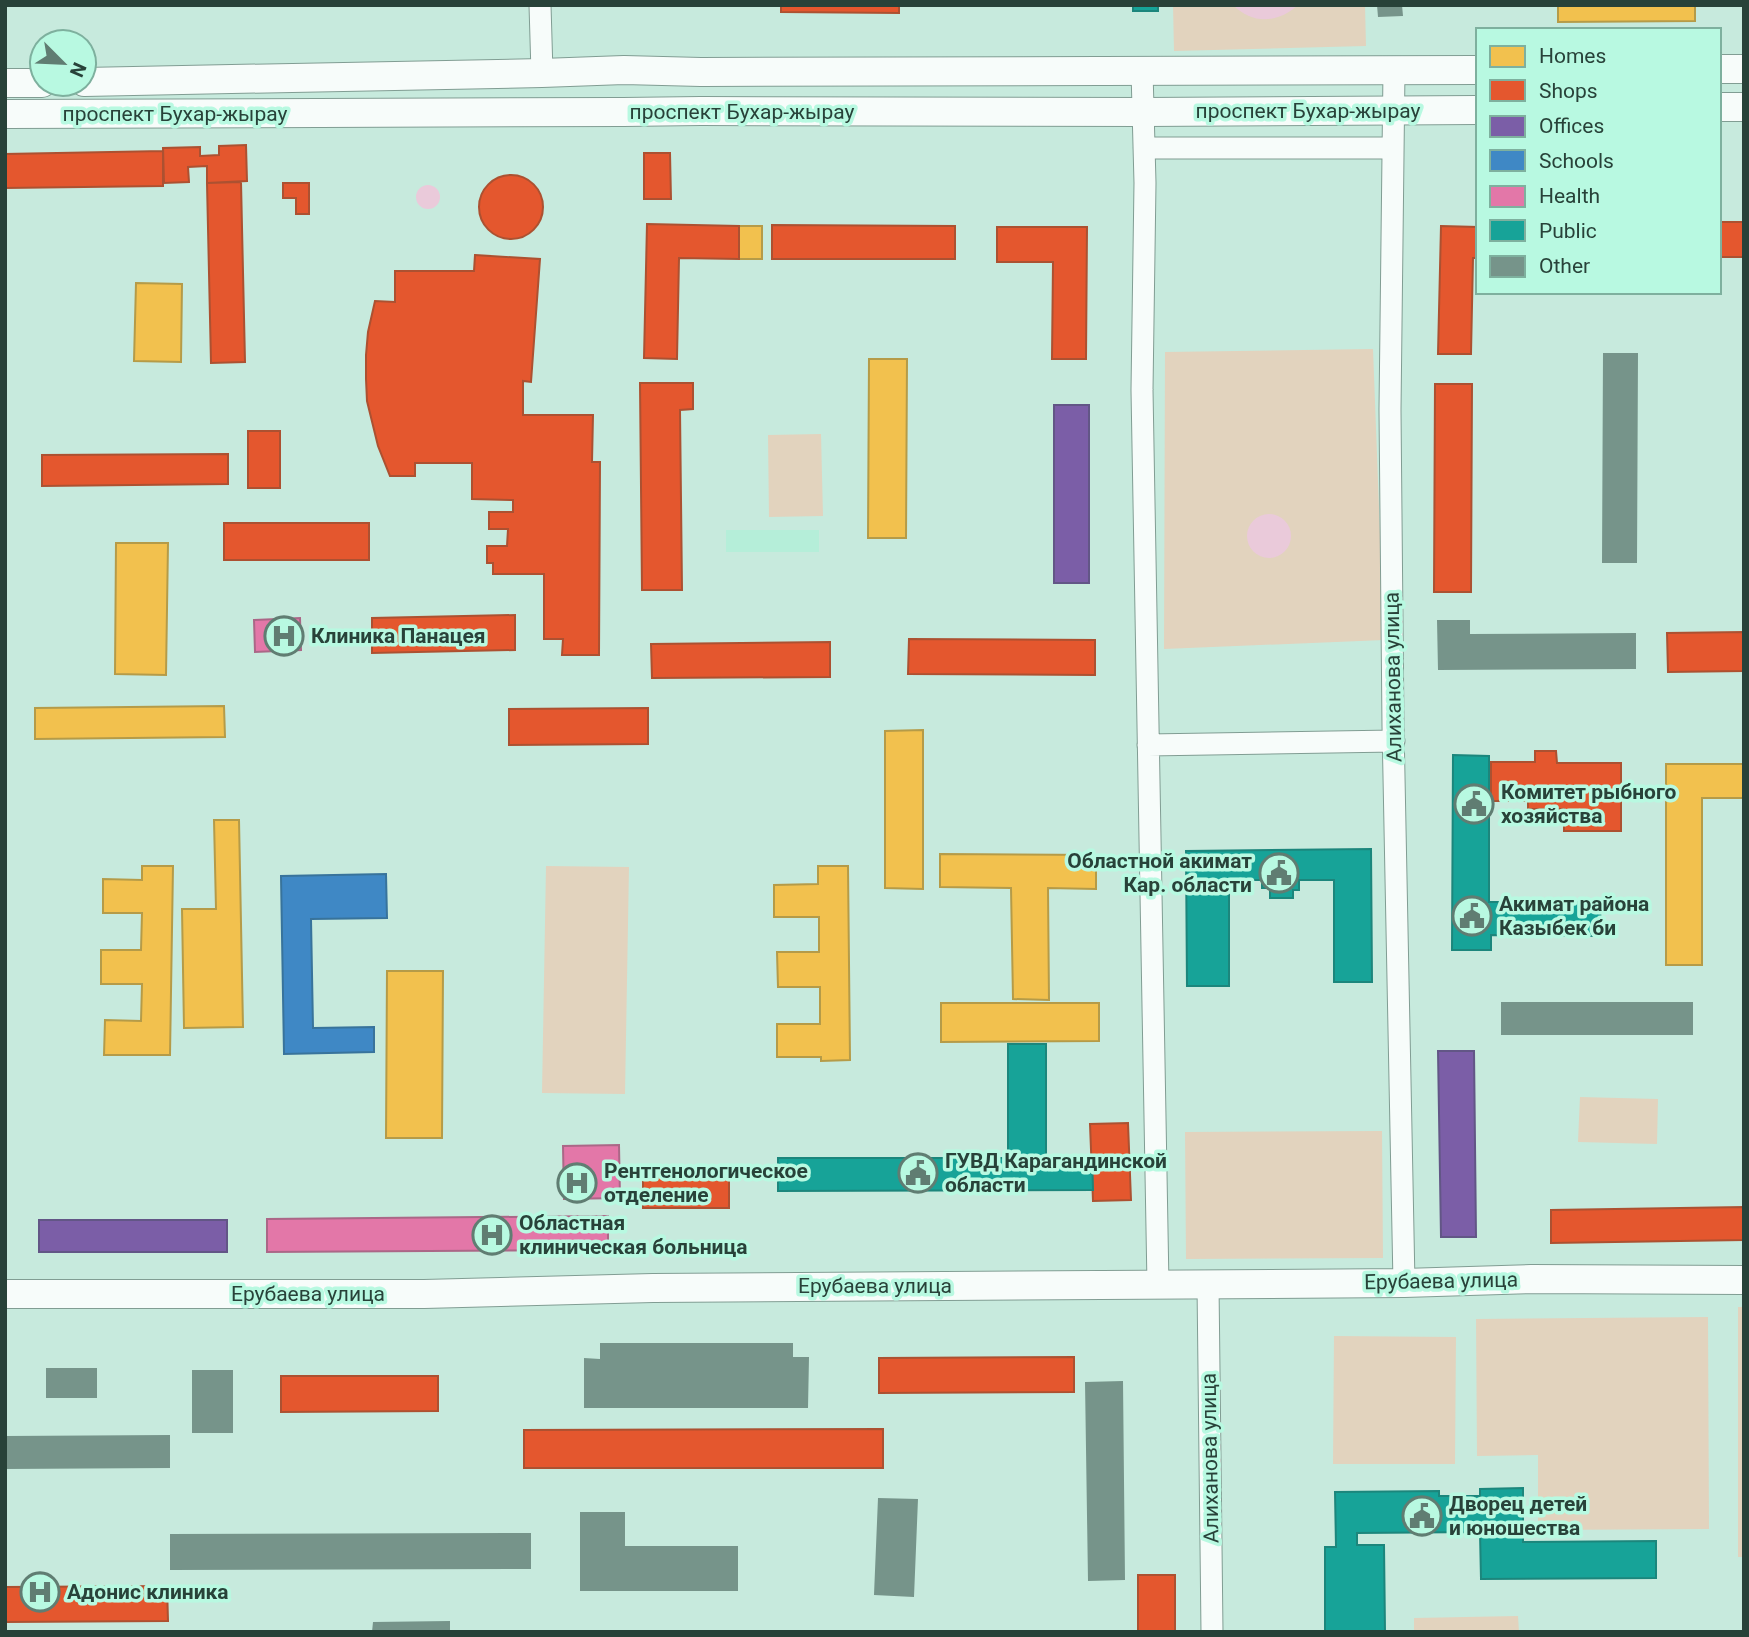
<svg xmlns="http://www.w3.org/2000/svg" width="1749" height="1637" font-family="Roboto,sans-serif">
<rect width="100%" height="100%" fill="#c7eadd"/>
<path fill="#b5eed9" d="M726,530H819V552H726Z"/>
<path fill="#e2d3be" d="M1173,5H1365L1366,46L1174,51Z
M1373,349L1384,640L1164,649L1165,352Z
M821,434L823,516L769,517L768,435Z
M546,866L629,867L625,1094L542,1093Z
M1580,1097L1658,1099L1657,1144L1578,1142Z
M1382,1131L1383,1258L1186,1259L1185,1132Z
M1738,1307H1744V1557H1738Z
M1708,1317L1709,1529L1538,1530V1455L1477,1456L1476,1319Z
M1334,1336L1456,1337L1455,1464H1333Z
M1518,1616L1519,1632H1414V1618Z"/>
<path fill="#eacada" d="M1233,5H1298C1278,23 1253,25 1233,5Z
M416 197a12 12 0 1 1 24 0a12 12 0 1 1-24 0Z
M1247 536a22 22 0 1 1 44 0a22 22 0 1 1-44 0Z"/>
<path fill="#f2c14e" stroke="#b59b48" stroke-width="2" d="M1558,5H1695V21L1558,22Z
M739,226H762V259H739Z
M136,283L182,284L181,362L134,361Z
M869,359H907L906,538H868Z
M116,543H168L166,675L115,674Z
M224,706L225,737L35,739V708Z
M923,730V889L885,888V731Z
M1666,764H1744V798H1702V965H1666Z
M214,820H239L243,1027L184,1028L182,909H216Z
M940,854L1096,855V889L1048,888L1049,1000L1013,999L1011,888L940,887Z
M142,866H173L170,1055H104L105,1020L141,1021L142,984H101V950H141L142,913H103V879L142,880Z
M818,866H848L850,1060L821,1061V1057H777V1024H820V987H778L777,952H819V917H774V885L818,884Z
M387,971H443L442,1138H386Z
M941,1003H1099V1041L941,1042Z"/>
<path fill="#e4572e" stroke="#ac5131" stroke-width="2" d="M781,5H899V13L781,12Z
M246,145L247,181L207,183V166L188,167L189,182L164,183L163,148L200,147V156L219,155V146Z
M163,151V186L5,188V154Z
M644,153H670L671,199H644Z
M479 207a32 32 0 1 1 64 0a32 32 0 1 1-64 0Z
M241,182L245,362L211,363L207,183Z
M283,183H309V214H296V198H283Z
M1719,222H1744V257H1719Z
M647,224L739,226V259L679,258L677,359L644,358Z
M772,225L955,226V259H772Z
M1441,226L1478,227V258H1473L1471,354H1438Z
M997,227H1087L1086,359H1052L1053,262H997Z
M475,255L540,259L531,382L523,381V415H593L592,462H600L599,655H562L563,639H544V574H493V563H487V546H507L508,529H489V512H513V500L472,499V463H415V476H390L378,446L367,401L366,379V355L368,332L375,301L395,302V271H474Z
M640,383H693V409L680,410L682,590H642Z
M1435,384H1472L1471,592H1434Z
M248,431H280V488H248Z
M228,454V484L42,486V455Z
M224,523H369V560H224Z
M515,615V650L372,653V618Z
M1744,632V671L1668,672L1667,633Z
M909,639L1095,640V675L908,674Z
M830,642V677L652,678L651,644Z
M648,708V744L509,745V709Z
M1535,751H1556L1557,763H1621V831H1564V809H1528V801H1491V762H1535Z
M1128,1123L1131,1200L1093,1201L1090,1124Z
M643,1174L729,1175V1208H643Z
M1744,1207V1240L1551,1243V1210Z
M1074,1357V1392L879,1393V1358Z
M281,1376H438V1411L281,1412Z
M883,1429V1468H524V1430Z
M1138,1575H1175V1632H1138Z
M167,1586L168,1621L5,1622V1587Z"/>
<path fill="#7b5ea7" stroke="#625686" stroke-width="2" d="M1054,405H1089V583H1054Z
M1438,1051H1474L1476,1237H1441Z
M39,1220H227V1252H39Z"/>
<path fill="#3f88c5" stroke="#38739b" stroke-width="2" d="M386,874L387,918L311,919L313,1028L374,1027V1052L284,1054L281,876Z"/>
<path fill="#e377a8" stroke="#ab6787" stroke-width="2" d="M300,618L301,650L255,652L254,620Z
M619,1145L620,1198L564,1199L563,1146Z
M608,1216V1250L267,1252V1219Z"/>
<path fill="#17a398" stroke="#1c867c" stroke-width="2" d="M1133,5H1158V11H1133Z
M1453,755L1489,756V902H1600L1601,936L1491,935V950H1452Z
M1371,849L1372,982H1334V880H1299V890H1293V898H1270V888H1262V880H1229V986H1187L1186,851Z
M1008,1044H1046V1156H1092L1093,1190L778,1191V1158H1008Z
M1523,1488V1542L1656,1541V1578L1481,1579L1480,1532L1357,1533V1545H1384L1385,1632H1325V1547H1336L1335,1492L1439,1491V1496H1480V1489Z"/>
<path fill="#76948a" d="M1377,5H1402L1403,16L1378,17Z
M1603,353H1638L1637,563H1602Z
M1437,620H1470V634L1636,633V669L1438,670Z
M1501,1002H1693V1035H1501Z
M600,1343H793V1357H809L808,1408H584V1358L600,1359Z
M46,1368H97V1398H46Z
M192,1370H233V1433H192Z
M1123,1381L1125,1580L1088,1581L1085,1382Z
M170,1435V1468L5,1469V1436Z
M878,1498L918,1499L914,1597L874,1595Z
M580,1512H625V1546H738V1591H580Z
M531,1533V1569L170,1570V1534Z
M450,1621V1632H372L373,1622Z"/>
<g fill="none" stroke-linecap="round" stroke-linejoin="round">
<g stroke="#819d93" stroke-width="23">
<path id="minor" d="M540,5L542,73
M1394,70L1390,410L1393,726L1404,1283
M1142,71L1145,183L1142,390L1158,1285
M1144,148H1393
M1148,745L1394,741
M1208,1284L1212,1632"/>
</g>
<g stroke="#819d93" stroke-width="30">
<path id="major" d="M1719,69H1744
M84,82L542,73L624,70L701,72L1478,70
M5,83H42
M1719,107H1744
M5,114L623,112L701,111L1144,112L1478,110
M5,1294H424L653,1288L1404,1283L1531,1279L1744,1280"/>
</g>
<use href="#minor" stroke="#f7fcfa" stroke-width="21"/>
<use href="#major" stroke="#f7fcfa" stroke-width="28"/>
</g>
<defs>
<g id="hospital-ring" transform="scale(2.0125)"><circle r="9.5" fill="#b8f9e1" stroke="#607d72" stroke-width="1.5"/><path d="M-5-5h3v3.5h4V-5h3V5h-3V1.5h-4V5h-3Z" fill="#607d72"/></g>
<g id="civic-ring" transform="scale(2.0125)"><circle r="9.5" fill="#b8f9e1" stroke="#607d72" stroke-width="1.5"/><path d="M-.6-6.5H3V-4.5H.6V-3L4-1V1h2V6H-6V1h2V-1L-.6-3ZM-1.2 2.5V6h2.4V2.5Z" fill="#607d72"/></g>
</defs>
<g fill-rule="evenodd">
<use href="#hospital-ring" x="284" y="636"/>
<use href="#civic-ring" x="1474" y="804"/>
<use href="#civic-ring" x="1279" y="873"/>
<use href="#civic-ring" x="1472" y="916"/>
<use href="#civic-ring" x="918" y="1173"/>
<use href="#hospital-ring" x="577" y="1183"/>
<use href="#hospital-ring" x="492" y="1235"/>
<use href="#civic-ring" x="1422" y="1516"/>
<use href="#hospital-ring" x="40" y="1592"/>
</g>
<g text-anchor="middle" stroke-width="7" stroke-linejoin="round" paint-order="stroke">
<g font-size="21" fill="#284239" stroke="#b8f9e1">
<text x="1308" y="118">проспект Бухар-жырау</text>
<text x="742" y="119">проспект Бухар-жырау</text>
<text x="175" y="121">проспект Бухар-жырау</text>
<text transform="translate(1393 677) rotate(-91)" y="7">Алиханова улица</text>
<text transform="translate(1441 1281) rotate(-1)" y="7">Ерубаева улица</text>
<text x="875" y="1293">Ерубаева улица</text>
<text x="308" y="1301">Ерубаева улица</text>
<text transform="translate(1210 1458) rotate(-91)" y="7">Алиханова улица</text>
</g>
<g font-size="21" font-weight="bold" fill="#284239" stroke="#b8f9e1" text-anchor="start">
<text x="311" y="643">Клиника Панацея</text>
<text x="1501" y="799">Комитет рыбного<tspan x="1501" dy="24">хозяйства</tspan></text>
<text x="1252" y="868" text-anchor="end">Областной акимат<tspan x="1252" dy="24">Кар. области</tspan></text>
<text x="1499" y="911">Акимат района<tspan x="1499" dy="24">Казыбек би</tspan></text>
<text x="945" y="1168">ГУВД Карагандинской<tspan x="945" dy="24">области</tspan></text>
<text x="604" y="1178">Рентгенологическое<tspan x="604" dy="24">отделение</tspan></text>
<text x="519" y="1230">Областная<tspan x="519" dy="24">клиническая больница</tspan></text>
<text x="1449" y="1511">Дворец детей<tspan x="1449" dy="24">и юношества</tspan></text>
<text x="67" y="1599">Адонис клиника</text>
</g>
</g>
<rect width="1749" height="1637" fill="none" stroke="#284239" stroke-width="14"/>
<rect x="1476" y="28" width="245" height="266" fill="#b8f9e1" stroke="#7eb09e" stroke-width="2"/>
<rect x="1490" y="46" width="35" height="21" fill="#f2c14e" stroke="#7eb09e" stroke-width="2"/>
<text x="1539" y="63" font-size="21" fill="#284239">Homes</text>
<rect x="1490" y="80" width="35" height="21" fill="#e4572e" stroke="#7eb09e" stroke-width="2"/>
<text x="1539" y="98" font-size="21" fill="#284239">Shops</text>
<rect x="1490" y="116" width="35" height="21" fill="#7b5ea7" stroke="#7eb09e" stroke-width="2"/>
<text x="1539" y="133" font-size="21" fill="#284239">Offices</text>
<rect x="1490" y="150" width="35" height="21" fill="#3f88c5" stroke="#7eb09e" stroke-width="2"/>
<text x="1539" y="168" font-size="21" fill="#284239">Schools</text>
<rect x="1490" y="186" width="35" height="21" fill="#e377a8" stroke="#7eb09e" stroke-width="2"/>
<text x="1539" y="203" font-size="21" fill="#284239">Health</text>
<rect x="1490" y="220" width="35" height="21" fill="#17a398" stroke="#7eb09e" stroke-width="2"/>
<text x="1539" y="238" font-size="21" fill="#284239">Public</text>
<rect x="1490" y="256" width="35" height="21" fill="#76948a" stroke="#7eb09e" stroke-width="2"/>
<text x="1539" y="273" font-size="21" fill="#284239">Other</text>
<g transform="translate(63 63) rotate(114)"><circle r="33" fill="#b8f9e1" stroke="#7eb09e" stroke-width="2"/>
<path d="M0-5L12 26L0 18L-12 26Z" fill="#607d72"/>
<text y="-10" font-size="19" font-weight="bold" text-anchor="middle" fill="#284239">N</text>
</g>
</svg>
